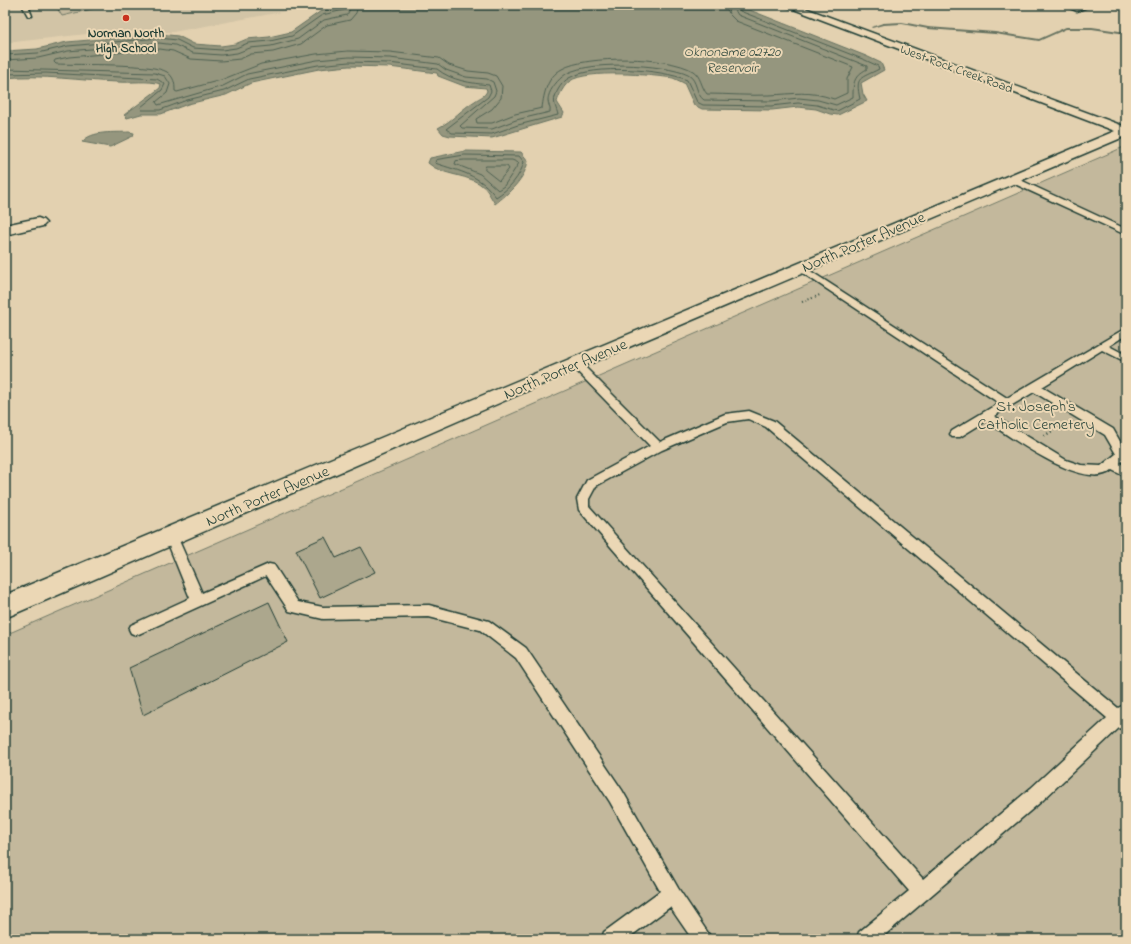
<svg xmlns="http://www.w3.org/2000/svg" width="1131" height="944" font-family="'Indie Flower',sans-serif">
<rect width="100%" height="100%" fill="#e3d1b0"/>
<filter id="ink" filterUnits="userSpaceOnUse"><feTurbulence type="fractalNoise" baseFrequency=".025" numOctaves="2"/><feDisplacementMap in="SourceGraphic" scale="8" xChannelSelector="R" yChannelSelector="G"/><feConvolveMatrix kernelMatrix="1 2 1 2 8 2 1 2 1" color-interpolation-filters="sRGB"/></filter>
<g filter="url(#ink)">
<path fill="#d2c4a6" d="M5,5H319L173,32H105L5,43Z"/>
<path fill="#c3b89c" stroke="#717a68" d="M55,5H109L62,16Z
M1126,146V939H5V635Z"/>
<path fill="#95967e" stroke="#667260" d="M349,5H737L866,56L881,63L884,70L861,83L863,94L867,101L838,115L830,114L816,109L798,107L772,110L702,109L694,105L684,83L673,78C652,75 587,69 570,81C564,85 559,95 557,102L564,113L562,117L492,138L450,136L443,134L438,128C454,120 461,109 475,101C480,97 484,97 487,91L486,88L464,86L438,76L437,73L389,67L349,66L319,69L251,83L226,95L188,104L161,114H141L127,118L124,115L160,88L161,84C147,80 132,83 118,82C81,81 42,74 5,78V51L37,49L67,42L159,34L178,36L194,44L221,46L235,44L247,39L269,37L291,32L321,11Z
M129,132L134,133L133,136L110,147L82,142C92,130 115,133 129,132Z
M465,151L521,152L528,161C525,179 509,193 495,204C492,199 489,193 485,188C470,173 443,177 428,163L430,158Z"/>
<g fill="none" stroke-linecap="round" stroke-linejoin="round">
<path stroke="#4e6152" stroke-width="1" d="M358,5L356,13L350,20L327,25L301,44L273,52L251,54L240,59L221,61L191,59L173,51L160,49L69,57L55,60L54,62L56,64C77,65 154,63 167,72C174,77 175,83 175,91L177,92L221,80L261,64L316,54L348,51L390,52L439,58L449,65L468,71L488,73L496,76L502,86L501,98L492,109L476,119L477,123H492L515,114L542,108C544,93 547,77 562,69C586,55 669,56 693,71C701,76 701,87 707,94C728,94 749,96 769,95C795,94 808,90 834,99L847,93V79L853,67L736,21L729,14L726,5
M5,55L38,53L68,46L159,38L177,40L193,48L222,50L236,48L248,43L270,41L292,36L322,15L344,10L347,5
M5,60L38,58L68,51L159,43L175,45L193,53L221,55L237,53L250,48L271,46L298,39L324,20L347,15L352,5
M5,69L155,73L165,76L170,84L167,93L156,102L158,105L223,86L247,74L317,60L349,57L390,58L438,64L446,70L466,77L487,79L493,82L496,91L494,96L460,126L462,128L492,129L516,120L550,112C551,108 548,105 548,100C548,92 556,82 562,77C580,59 666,64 688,75C698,80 695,94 704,100L771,101L799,98L818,100L836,105L853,97C853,82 854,76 867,69V66L738,15L732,5
M5,74L46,73L157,79L165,84L162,90L141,107L142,110H160L187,100L224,91L249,79L318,65L349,62L389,63L437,69C452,81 471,83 489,85L491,91L488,97L446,129L452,133L492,134L518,125L558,115C557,109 553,104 555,97C557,90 562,82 569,78C594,64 661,69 687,80L697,102L703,105L771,106L798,103L817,105L837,111L860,99C855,76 860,79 879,69L878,66L865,60L740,11L737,5
M465,155L519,156L524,162C520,177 509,189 496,197C479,174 461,172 435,163L436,160Z
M465,160H512L519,163L504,186L498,190L480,174L455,164L456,161Z
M486,166H507L509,169L499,181L485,170Z"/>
<path fill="#667260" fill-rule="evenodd" d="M902,22L928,27L995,32L1039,39L1066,27H1092L1126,32V34L1092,29H1066L1039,41L995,34L928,29L902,24L883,25L872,28L871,27L883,23Z"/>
</g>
<path fill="#aca78d" stroke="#1f3d34" d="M325,537L336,558L361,547L375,572L320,598L296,550Z
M269,602L288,642L143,715L129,668Z"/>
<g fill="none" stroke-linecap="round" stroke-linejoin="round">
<g stroke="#1f3d34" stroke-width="3">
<path id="lane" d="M22,5H28L32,16H28Z
M1008,177H1014L1126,229V235L1008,181Z
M801,265L1007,398L1126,328V335L1109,346L1126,355V362L1102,350L1042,387L1113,429L1126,452V458L1120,463L1126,467V477L1112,470C1085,493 1010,436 986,421L960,437H952L950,434L952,431L999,403L798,270V266ZM1034,392L1105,435L1116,454L1101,466L1081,465L1066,460L994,416Z
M575,360L579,361L660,442L725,414L749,411L774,421L1118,708L1126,704V731L1119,728L1043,800L880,939H857L859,932L909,891L579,510L577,499L587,480L650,446L571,365L570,363L571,361ZM748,419L766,427L1107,718L1031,788L923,879L589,506V499L596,486L662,450L727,422Z
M171,531L176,532L177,536L202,593L269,564L274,565L298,602L323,607L429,605L489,621L526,648L622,790L678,888L712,939H692L670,907L627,939H602L604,932L660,891L610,802L516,658L480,630L429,617L323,619L289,611L266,576L141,633L136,635L131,633L129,629L131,625L190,598L165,536L166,532Z"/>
</g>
<g stroke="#1f3d34" stroke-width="3">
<path id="street" d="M1063,5H1092L1077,11Z
M38,218L43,220L46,223L43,226L5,235V225Z"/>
</g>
<g stroke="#1f3d34" stroke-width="3">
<path id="secondary" d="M783,5H797L1126,127V136L582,367L5,618V595L1115,131Z"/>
</g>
<path stroke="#1f3d34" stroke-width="2" stroke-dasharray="1 2.5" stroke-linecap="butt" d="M802,302L820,295"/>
<path stroke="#1f3d34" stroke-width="2.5" stroke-dasharray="1 3" stroke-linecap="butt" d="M1044,436L1067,422"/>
<use href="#lane" fill="#ebd7b5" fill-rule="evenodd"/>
<use href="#street" fill="#ebd7b5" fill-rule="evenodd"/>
<use href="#secondary" fill="#ebd7b5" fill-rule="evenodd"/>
</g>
</g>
<circle fill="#c8321e" stroke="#ebd7b5" stroke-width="1.5" cx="126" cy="18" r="4"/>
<g text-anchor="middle" stroke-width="4" stroke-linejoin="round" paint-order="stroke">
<g font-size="13" font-weight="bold" fill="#1f3d34" stroke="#ebd7b5">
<text x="126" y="37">Norman North<tspan x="126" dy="15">High School</tspan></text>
</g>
<g font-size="13" fill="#1f3d34" stroke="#ebd7b5">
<text transform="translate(957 68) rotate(20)" y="5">West Rock Creek Road</text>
</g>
<g font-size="14" font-style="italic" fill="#314a3f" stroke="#ebd7b5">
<text x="732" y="56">Oknoname 02720<tspan x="732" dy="16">Reservoir</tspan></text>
</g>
<g font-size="16" fill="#1f3d34" stroke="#ebd7b5">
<text transform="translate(863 241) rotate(-23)" y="6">North Porter Avenue</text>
<text transform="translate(565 368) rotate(-23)" y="6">North Porter Avenue</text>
<text transform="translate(267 495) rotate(-23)" y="6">North Porter Avenue</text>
</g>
<g font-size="16" fill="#2f493e" stroke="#ebd7b5">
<text x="1036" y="411">St. Joseph's<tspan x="1036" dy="18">Catholic Cemetery</tspan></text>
</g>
</g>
<rect width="1131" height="944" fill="none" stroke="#ebd7b5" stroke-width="20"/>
<rect x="10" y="10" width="1111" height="924" fill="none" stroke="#1f3d34" stroke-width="1.5" filter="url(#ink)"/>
</svg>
